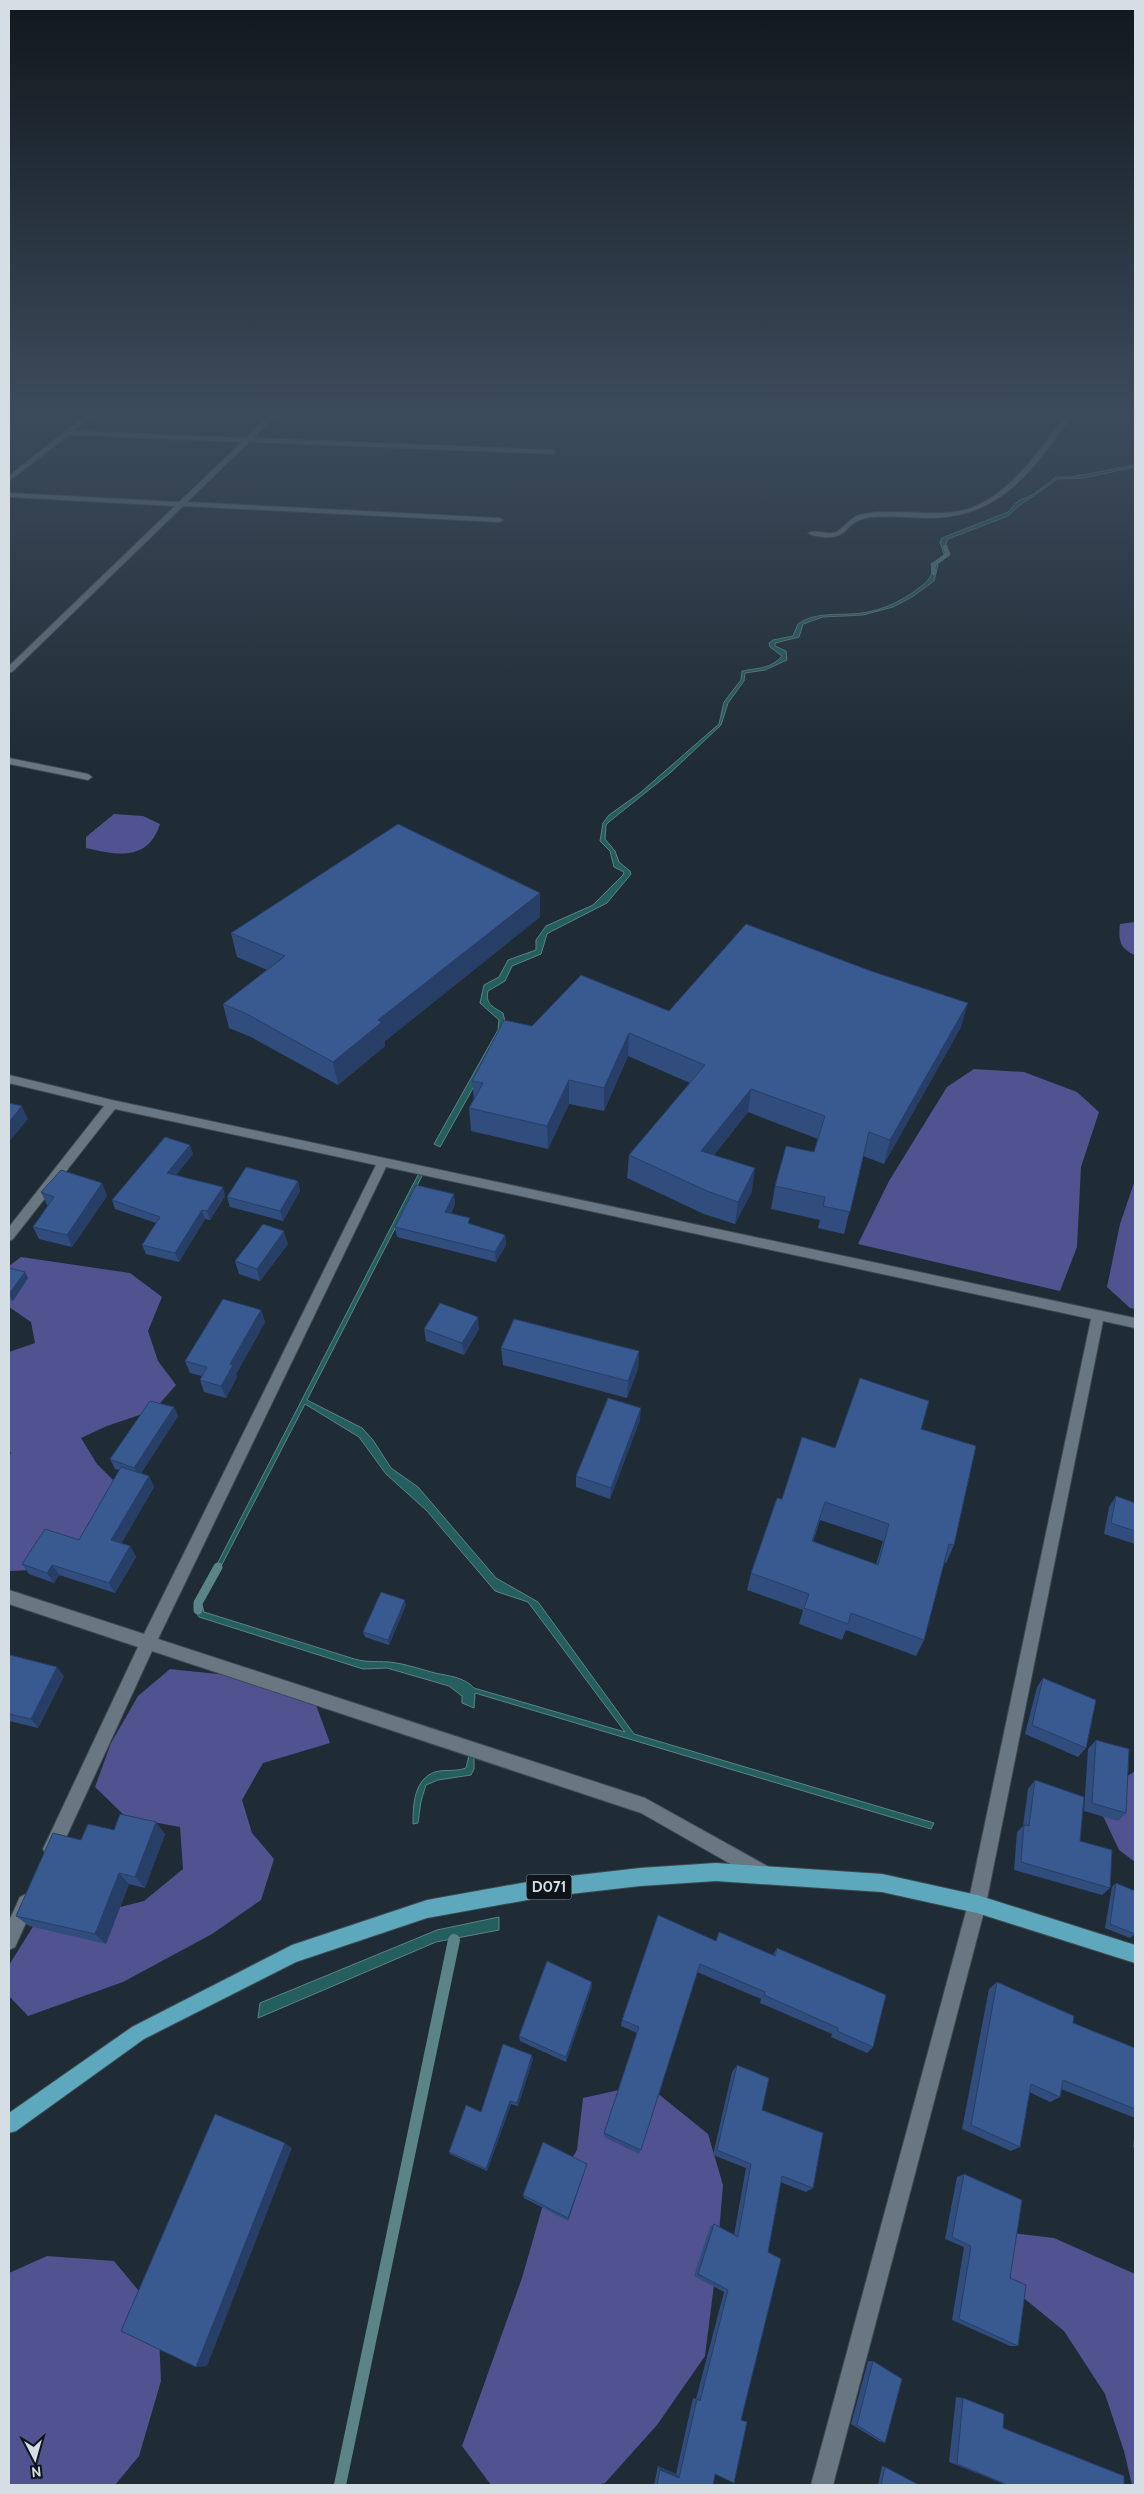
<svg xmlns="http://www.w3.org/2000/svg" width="1144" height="2494" font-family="Cabin,sans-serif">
<rect width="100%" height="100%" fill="#1f2c35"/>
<path fill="#515290" d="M114,814L143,816L160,824C148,862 116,855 86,848V837Z
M1135,922V955C1120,949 1118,940 1120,924Z
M974,1069L1024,1072L1077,1092L1099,1112L1081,1167L1077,1247L1060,1291L858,1244L889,1181L947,1087Z
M1135,1180V1309L1130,1308L1107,1287L1120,1224Z
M21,1257L130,1273L162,1297L148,1331L158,1361L176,1385L154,1410L107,1426L81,1438L97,1464L118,1485L99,1521L68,1554L33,1570L9,1571V1456L11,1453L9,1450V1352L35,1343L31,1322L9,1307V1266Z
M170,1669L227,1675L316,1705L330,1743L263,1763L242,1800L252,1833L274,1859L261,1900L212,1934L123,1982L28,2016L9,1996V1965L39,1917L105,1911L144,1901L183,1869L180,1827L126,1817L95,1787L111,1743L138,1696Z
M1135,1771V1862L1119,1850L1102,1814L1116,1784Z
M646,2084L708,2134L723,2185L716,2269L705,2356L657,2425L605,2483L596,2485H491L462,2446L522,2278L542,2208L577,2150L583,2098Z
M996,2231L1054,2238L1135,2274V2485H1132L1124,2451L1105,2394L1064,2331L1015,2291Z
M47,2256L114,2261L158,2314L161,2381L139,2456L115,2485H9V2273Z"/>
<path fill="#255e5f" stroke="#5a8487" d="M1135,465V467L1084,478L1058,479L1020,505L1008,516L948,539L946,544L949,556L944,554L940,542L942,538L1008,512L1018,501L1032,495L1056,477H1071Z
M931,563L938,565L934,581L912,597L893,607L863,615L823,617L803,624L799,637L775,643V646L786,651L787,660L765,670L745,673L744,681L728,703L721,725L670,773L610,821L606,825L605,839L615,851L619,862L630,871L631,874L607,903L552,931L547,934L541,954L512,966L505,981L488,991C485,1004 493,1007 503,1013L506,1026L505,1031L440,1147L434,1144L498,1030L499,1020L480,1003L484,985L499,977L508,960L536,950V940L546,926L593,905L623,875L624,872L614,867L610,851L600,841L603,823L609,815L640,793L719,724L724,702L741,680L742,671C757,668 771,669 782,656L770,647L769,643L773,640L793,636L798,624C816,611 841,616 862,613C883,610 902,601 919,588C929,580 934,576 931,563Z
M419,1173L423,1174L307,1400L362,1428L373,1440L391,1468L418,1487L496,1578L538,1602L634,1734L934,1823L931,1829L475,1693L474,1708L462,1703V1696L449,1686L387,1668L363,1669L199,1617L196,1612L195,1600L201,1601L204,1612L348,1657C366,1663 372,1661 390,1662C406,1664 420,1669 435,1673C449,1676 464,1677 474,1688L625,1732L528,1602L495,1591L427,1511L386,1474L359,1437L305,1404L216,1576L212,1574Z
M469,1755L474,1756V1769L471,1775L438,1780L426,1785L421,1801L418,1823L413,1824C413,1805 414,1779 435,1772C444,1769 456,1772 466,1768Z
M499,1917V1930L436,1942L258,2018L260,2003L437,1930Z"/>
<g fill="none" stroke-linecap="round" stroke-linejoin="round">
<path stroke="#5a8487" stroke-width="4.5" d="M934,573L933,565L948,554L945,547"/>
<path stroke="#5a8487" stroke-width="9" d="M198,1610V1603L218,1567"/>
<path stroke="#5a8487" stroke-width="12" d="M340,2485L454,1940"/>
<g stroke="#3d4951" stroke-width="2">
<path id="street" d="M84,416H92L74,431L246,438L268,416H275L253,438L553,450L556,452L553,454L249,442L187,502L499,518L503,520L499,522L183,506L12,672H9V666L175,506L9,497V493L179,502L242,442L69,435L9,481V476Z
M1065,416H1072C1033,469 1002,517 931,518C913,518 878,514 862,519C844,525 848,539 823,537C817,536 812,536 808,533C817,528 829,537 838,531C845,526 851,518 859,515C885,508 926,516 955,512C1005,504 1037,453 1065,416Z
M9,758L88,774L92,777L88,780L9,764Z
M9,1075L112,1100L1135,1318V1328L1103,1321L986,1904L833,2485H811L968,1904L1091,1319L386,1167L158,1639L645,1798L769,1867L772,1873L769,1879L763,1882L757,1879L641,1813L152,1651L58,1855L52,1858L46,1855L43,1849L138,1647L9,1604V1590L144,1634L376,1165L115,1109L13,1239L9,1241V1227L104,1106L9,1083Z
M26,1894L32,1897L35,1903L15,1947L9,1950V1921L20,1897Z"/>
</g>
<g stroke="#3d4951" stroke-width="2">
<path id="primary" d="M716,1863L882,1874L977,1895L1135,1945V1963L977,1913L882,1892L716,1881L640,1886L544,1897L427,1918L296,1962L144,2039L16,2131L9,2133V2113L132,2027L292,1945L427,1900L544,1879L640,1868Z"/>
</g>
<use href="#street" fill="#687782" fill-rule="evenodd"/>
<use href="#primary" fill="#5ea8bd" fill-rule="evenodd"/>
</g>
<path fill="#304d7d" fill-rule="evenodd" d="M540,893V917L385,1041V1046L338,1085L251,1037L229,1028L223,1004L267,970L237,957L231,933Z
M669,1011L961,1027L884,1164L863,1156L844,1234L818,1228L820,1220L771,1209L775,1186L814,1152L818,1139L748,1112L714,1155L752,1191L735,1224L704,1214L627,1178L629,1155L690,1083L628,1056L604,1111L569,1104L548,1149L471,1131L469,1108L474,1100L472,1081L532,1026Z
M193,1154L176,1175L225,1196L210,1220L205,1219L179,1262L146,1254L142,1245L156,1223L115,1209L112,1200Z
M298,1181L300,1191L283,1221L230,1207L227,1197Z
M102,1183L107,1196L72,1247L39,1239L33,1227L48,1205H47L41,1192Z
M454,1194L455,1204L451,1213L471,1224L505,1235L506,1245L496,1262L397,1237L395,1227Z
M288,1244L260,1281L239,1274L235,1261Z
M9,1268L28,1278L13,1301L9,1300Z
M261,1310L265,1322L236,1374L237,1377L226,1398L204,1392L200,1380L202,1376L190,1373L185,1361Z
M424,1329H479L464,1355L426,1341Z
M501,1348L639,1351L638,1369L627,1398L503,1365Z
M174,1407L178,1416L141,1473L149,1476L154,1487L121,1544L130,1546L136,1557L115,1593L59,1575L54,1583L29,1574L22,1564L79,1540L120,1470L115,1469L110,1459Z
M640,1420L610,1499L576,1487V1476Z
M921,1429L954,1545L946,1563L944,1562L924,1640L916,1656L846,1630L842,1640L799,1624L803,1610L747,1590L751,1573L782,1499L835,1448ZM820,1520L883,1541L876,1564L813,1542Z
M1116,1496L1135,1503V1544L1104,1534L1109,1507Z
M406,1605L389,1645L365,1637L363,1632Z
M9,1657L64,1676L38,1728L9,1721Z
M1043,1678L1086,1748L1078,1757L1025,1734L1037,1687Z
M1096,1740L1126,1813L1118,1821L1084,1811L1088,1749Z
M1035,1780L1080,1841L1110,1888L1102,1895L1014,1870L1017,1832L1023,1826L1028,1789Z
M114,1830L165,1834L145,1888L129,1884L106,1944L29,1926L16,1916Z
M1116,1883L1135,1934L1130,1938L1105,1928L1112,1887Z
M716,1941L773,1955L777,1948L873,2047L867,2053L831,2037L832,2034L760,2003L761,1999L697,1972L639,2154L604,2137V2133L637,2033L621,2026L622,2020Z
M997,1982L1073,2023L1135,2048V2118L1061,2089L1060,2097L1050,2102L1029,2092L1020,2147L1011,2151L962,2129L989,1989Z
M592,1987L566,2062L520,2041L519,2036Z
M533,2059L518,2106L511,2104L487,2171L450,2154L449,2152L481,2112Z
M737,2065L762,2110L813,2188L806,2192L780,2182L713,2485H654L658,2466L676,2474L693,2398L696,2399L724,2292L694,2276L710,2227L714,2224L734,2235L746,2168L713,2155L732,2072Z
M1135,2128V2148L1133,2147Z
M586,2167L568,2221L524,2198L523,2195Z
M964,2174L1018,2346H1010L952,2320L964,2247L945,2239L957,2177Z
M868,2361H873L885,2443L879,2441L851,2424Z
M956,2397L963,2398L1003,2428L1124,2485H1006L949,2462Z
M882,2466L885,2467L919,2485H878Z"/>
<path fill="#273f66" d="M540,893V917L385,1041V1046L338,1085L333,1062L378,1020Z
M968,1003L961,1027L884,1164L890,1140Z
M629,1033L628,1056L604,1111V1088Z
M569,1080V1104L548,1149L547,1126Z
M751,1089L748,1112L699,1174L701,1151Z
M22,1106L28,1119L9,1142V1122Z
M190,1145L193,1154L170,1182L167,1173Z
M755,1168L752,1191L735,1224L738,1202Z
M298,1181L300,1191L283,1221L280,1211Z
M102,1183L107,1196L72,1247L67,1235Z
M223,1187L225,1196L210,1220L207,1211Z
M454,1194L455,1204L446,1222L445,1212Z
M202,1210L205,1219L179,1262L175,1253Z
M284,1231L288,1244L260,1281L257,1269Z
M505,1235L506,1245L496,1262L495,1252Z
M25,1272L28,1278L13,1301L9,1294Z
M261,1310L265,1322L236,1374L237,1377L226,1398L221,1386L230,1364Z
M478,1317L479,1329L464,1355L462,1343Z
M639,1351L638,1369L627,1398L628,1381Z
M174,1407L178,1416L139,1477L134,1468Z
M641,1408L640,1420L610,1499L611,1488Z
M149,1476L154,1487L117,1551L111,1540Z
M130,1546L136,1557L115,1593L109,1583Z
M52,1565L59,1575L54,1583L47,1573Z
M405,1600L406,1605L389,1645L388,1640Z
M57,1667L64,1676L38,1728L31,1719Z
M156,1822L165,1834L145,1888L135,1877Z
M119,1873L129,1884L106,1944L95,1934Z
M592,1982V1987L566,2062V2057Z
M532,2055L533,2059L518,2106L517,2103Z
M510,2101L511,2104L487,2171L486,2169Z
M285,2143L292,2148L207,2366L196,2367Z
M587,2164L568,2221V2218Z
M658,2466L676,2474L679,2478L660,2470Z"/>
<path fill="#385a91" stroke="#273f66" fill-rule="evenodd" d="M398,824L540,893L378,1020L382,1022L333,1062L245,1013L223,1004L285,956L231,933Z
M746,924L871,971L968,1003L890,1140L869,1132L850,1212L823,1206L825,1197L775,1186L786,1146L814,1152L825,1116L751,1089L701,1151L755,1168L738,1202L707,1191L629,1155L705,1065L629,1033L604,1088L569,1080L547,1126L469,1108L483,1083L472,1081L504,1020L532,1026L581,975L669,1011Z
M9,1103L22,1106L9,1122Z
M165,1137L190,1145L167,1173L223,1187L207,1211L202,1210L175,1253L142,1245L160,1217L112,1200Z
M246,1167L298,1181L280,1211L227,1197Z
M61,1170L102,1183L67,1235L33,1227L54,1197L41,1192Z
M416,1185L454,1194L445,1212L470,1218L468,1223L505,1235L495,1252L395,1227Z
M263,1224L284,1231L257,1269L235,1261Z
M9,1268L25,1272L9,1294Z
M223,1299L261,1310L230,1364L233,1365L221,1386L200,1380L207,1367L185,1361Z
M440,1303L478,1317L462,1343L424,1329Z
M514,1319L639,1351L628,1381L501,1348Z
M860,1378L929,1401L921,1429L976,1446L954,1545L949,1544L924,1640L851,1613L848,1624L804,1608L809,1594L751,1573L777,1498L782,1499L802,1437L835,1448ZM825,1502L889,1524L878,1565L812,1541Z
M608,1398L641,1408L611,1488L576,1476Z
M150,1401L174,1407L134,1468L110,1459Z
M121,1467L149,1476L111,1540L130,1546L109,1583L52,1565L47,1573L22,1564L45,1529L79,1540Z
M1116,1496L1135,1503V1531L1111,1523Z
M381,1592L405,1600L388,1640L363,1632Z
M10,1655L57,1667L31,1719L9,1714V1657Z
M1043,1678L1096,1700L1086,1748L1032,1725Z
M1096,1740L1129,1749L1126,1813L1092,1803Z
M1035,1780L1084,1797L1080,1841L1112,1850L1110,1888L1021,1862L1024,1825L1029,1826Z
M120,1814L156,1822L135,1877L119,1873L95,1934L16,1916L53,1833L81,1840L88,1824L114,1830Z
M1116,1883L1135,1891V1934L1110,1924Z
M658,1915L716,1941L719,1932L775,1956L777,1948L886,1995L873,2047L837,2031L838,2028L764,1995L765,1992L700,1964L641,2150L604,2133L639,2027L622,2020Z
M547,1961L592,1982L566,2057L519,2036Z
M997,1982L1074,2016L1073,2023L1135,2048V2109L1063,2080L1060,2097L1031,2084L1020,2147L971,2125Z
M503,2044L532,2055L517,2103L510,2101L486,2169L449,2152L466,2105L481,2112Z
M737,2065L769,2078L762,2110L823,2133L813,2188L782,2176L768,2252L781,2259L741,2420L747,2422L734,2483L715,2474L713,2485H657L660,2470L679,2478L697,2399L700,2401L728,2290L698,2274L714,2224L738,2237L751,2164L717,2150Z
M215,2114L285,2143L196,2367L121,2331Z
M543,2142L587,2164L568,2218L523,2195Z
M964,2174L1022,2200L1010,2278L1026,2285L1018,2346L959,2319L971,2246L952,2237Z
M873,2361L902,2379L885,2443L857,2425Z
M963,2398L1004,2414L1003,2428L1124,2476V2485H1008L957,2464Z
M885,2467L919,2485H881Z"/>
<linearGradient id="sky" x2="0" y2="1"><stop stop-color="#11181d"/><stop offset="0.54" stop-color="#3c4b5c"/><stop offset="1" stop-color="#3c4b5c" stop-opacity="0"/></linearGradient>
<rect width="1144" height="766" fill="url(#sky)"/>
<g text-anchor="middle" stroke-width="4" stroke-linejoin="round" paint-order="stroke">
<rect fill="#0e1418" stroke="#99a1a7" stroke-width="1" x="526.5" y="1874.5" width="45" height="25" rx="4"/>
<g font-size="15" font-weight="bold" fill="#d5dee4">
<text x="549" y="1892">D071</text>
</g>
</g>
<rect width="1144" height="2494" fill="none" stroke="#d5dee4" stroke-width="20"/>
<g transform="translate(35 2459) rotate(174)" stroke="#0e1418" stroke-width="4" paint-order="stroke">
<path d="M0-4L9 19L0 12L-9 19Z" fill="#d5dee4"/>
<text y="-8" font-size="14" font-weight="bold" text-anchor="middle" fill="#d5dee4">N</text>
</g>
</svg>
